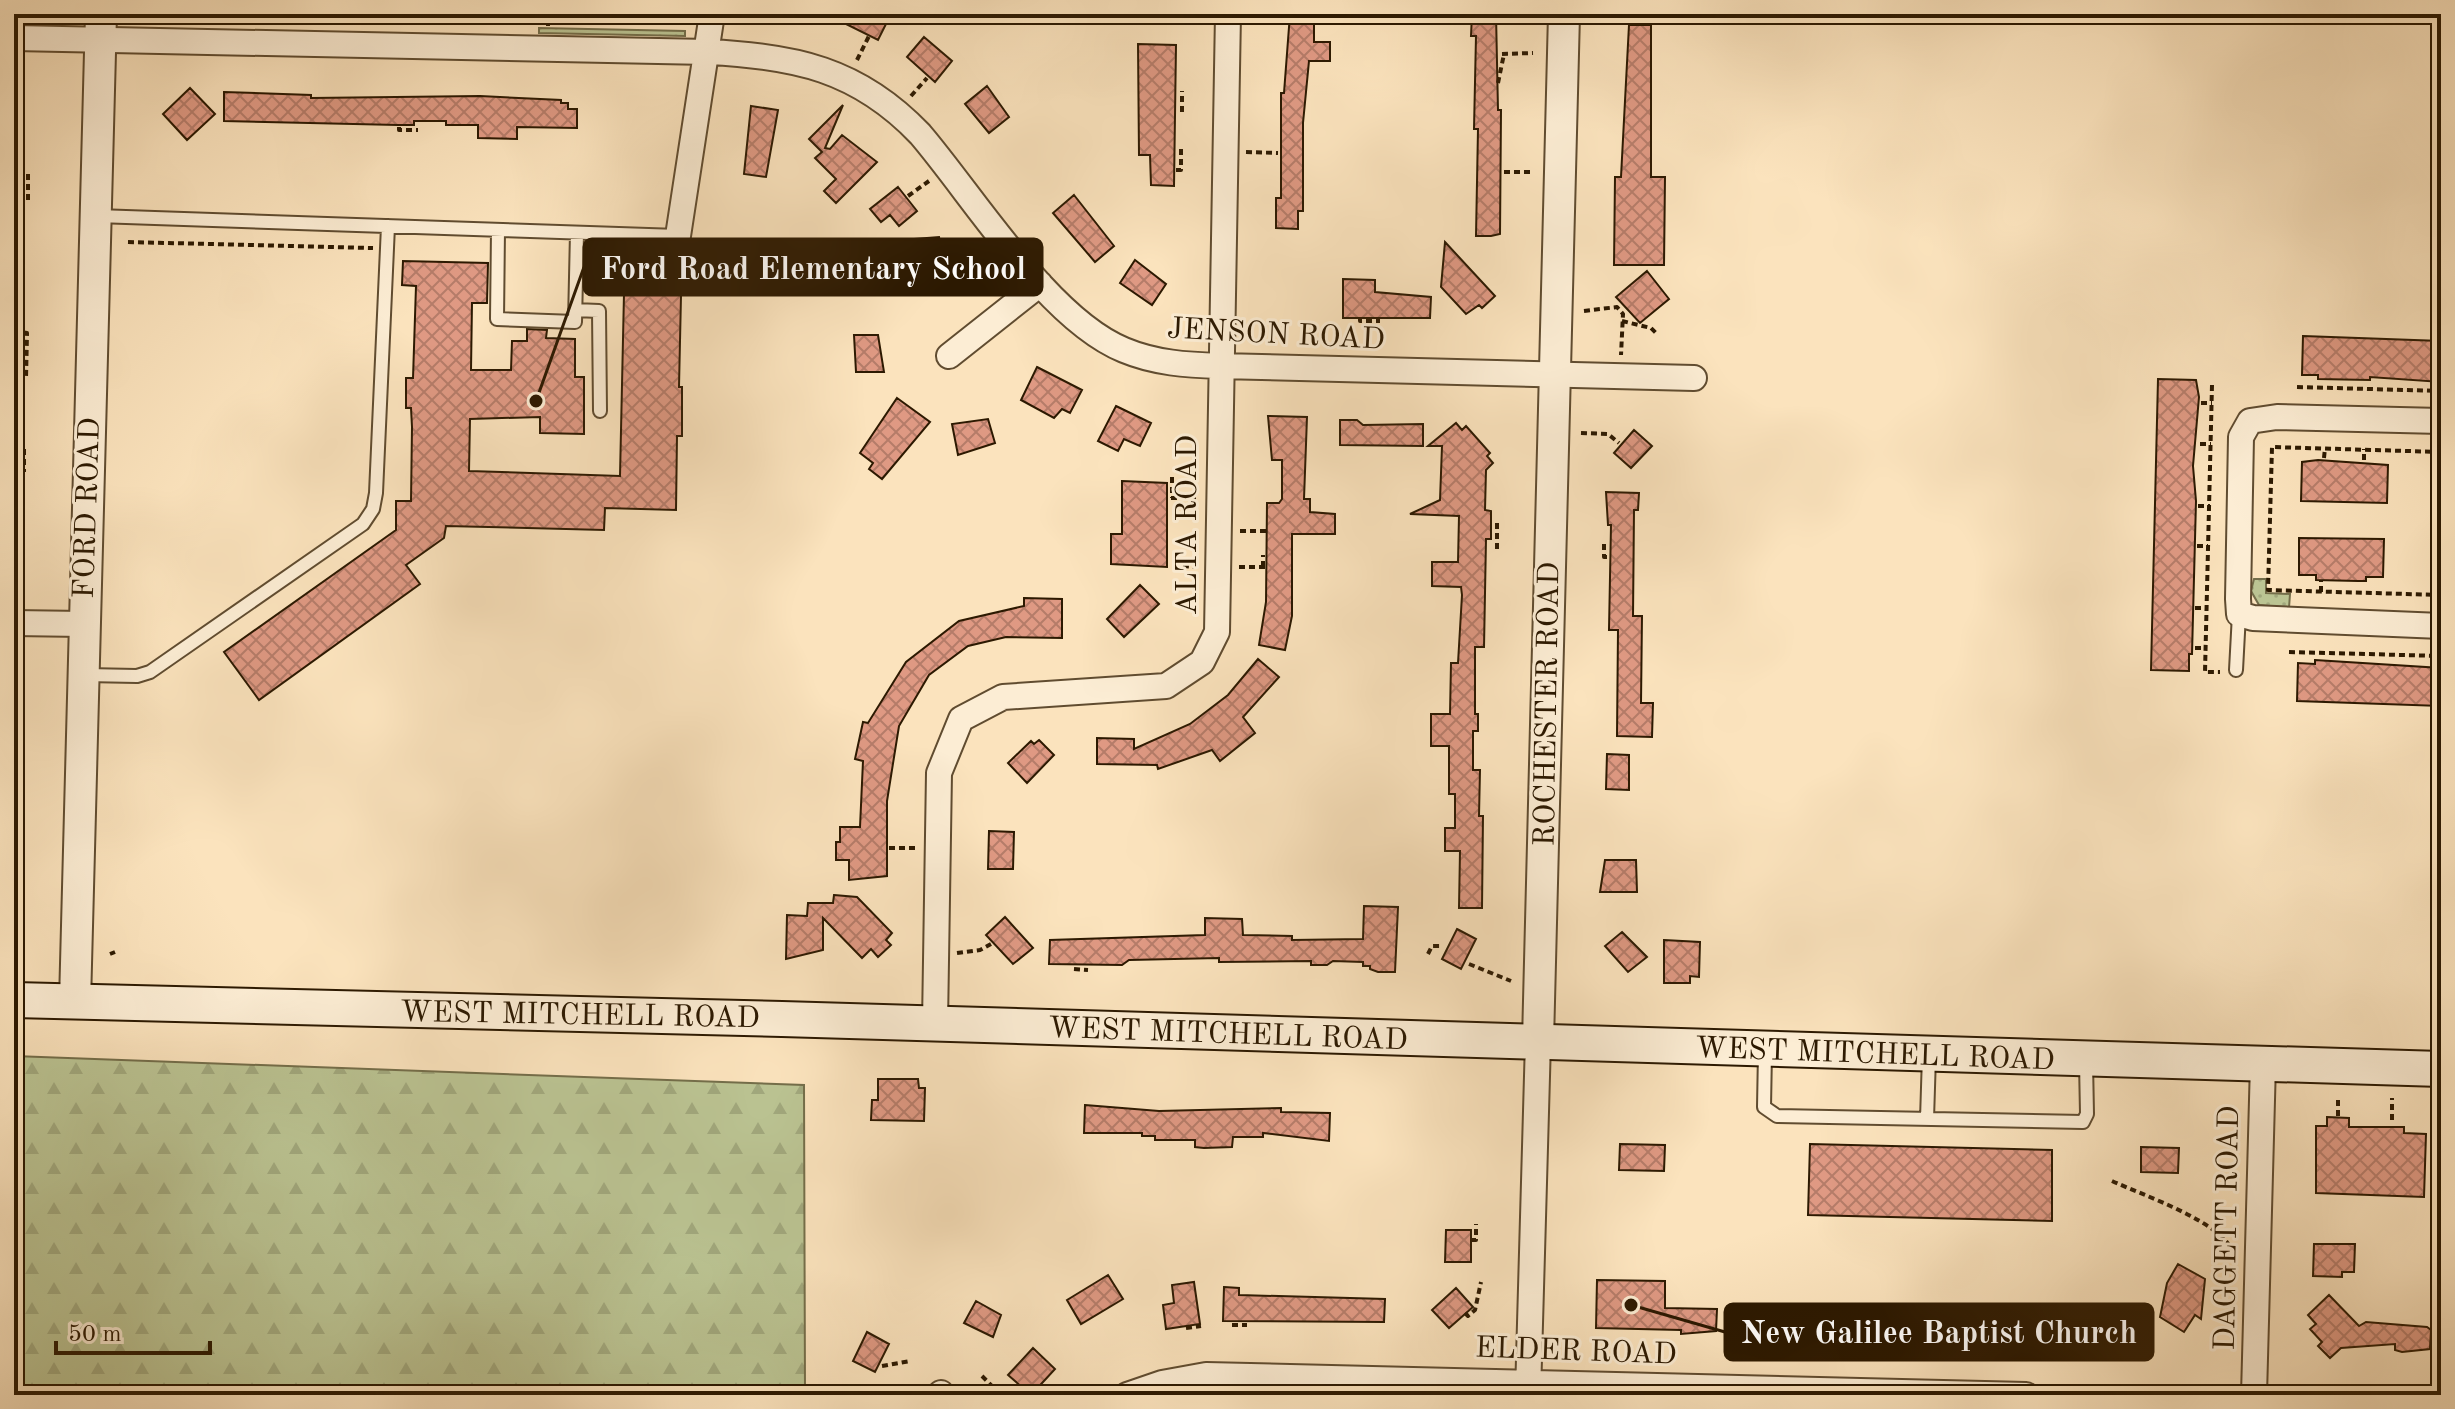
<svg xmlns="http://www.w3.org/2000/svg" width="2455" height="1409" font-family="'Old Standard TT',serif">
<defs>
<pattern id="grass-dots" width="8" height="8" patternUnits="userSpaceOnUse" patternTransform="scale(2)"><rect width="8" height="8" fill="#bbc493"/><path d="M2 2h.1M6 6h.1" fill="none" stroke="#a1a87d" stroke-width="1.8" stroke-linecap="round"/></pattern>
<pattern id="forest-firs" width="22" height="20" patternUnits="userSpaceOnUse" patternTransform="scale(2)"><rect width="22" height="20" fill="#bbc493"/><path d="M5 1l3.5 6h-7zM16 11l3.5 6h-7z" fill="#a1a87d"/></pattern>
<pattern id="building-cross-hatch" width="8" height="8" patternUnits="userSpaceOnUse" patternTransform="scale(2)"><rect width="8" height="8" fill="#df9983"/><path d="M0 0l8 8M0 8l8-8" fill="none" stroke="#b57c69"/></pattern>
</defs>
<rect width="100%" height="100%" fill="#fbe3bd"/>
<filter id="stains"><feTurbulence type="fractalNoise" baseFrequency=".0025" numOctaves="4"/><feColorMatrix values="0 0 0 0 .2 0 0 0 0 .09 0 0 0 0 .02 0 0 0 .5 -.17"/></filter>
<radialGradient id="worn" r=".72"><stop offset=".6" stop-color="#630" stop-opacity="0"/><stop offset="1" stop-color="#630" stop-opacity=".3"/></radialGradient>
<path fill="url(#grass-dots)" stroke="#746e4a" stroke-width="2" d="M539,28L685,31V36L539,33Z
M2254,579H2266V593L2290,594L2289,608L2259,605L2251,591Z"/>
<path fill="url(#forest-firs)" stroke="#746e4a" stroke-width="2" d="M14,1056L804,1085L805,1395H14Z"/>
<path fill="url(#building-cross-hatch)" stroke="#2c1901" stroke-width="2" d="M826,14H891L878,40Z
M1290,14H1314V42H1330V61H1309L1303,123V211H1298V229L1276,228V198H1281V93H1284Z
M1472,14H1496L1498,110H1501L1500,234L1491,236H1476L1478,129H1474L1476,36H1471Z
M1629,25H1651V177H1665L1664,265H1614L1615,177H1621Z
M924,37L952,61L935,82L907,57Z
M1138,44L1176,45L1174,186L1151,185L1150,155H1139Z
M987,86L1009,117L989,133L965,104Z
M190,88L215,114L187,140L163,114Z
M224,92L311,95V98L480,96L561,100V103H568V109H577V128L517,127V139L478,138V125H446V121H414V125H398L224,121Z
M843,105L825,148L830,149L842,135L877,162L836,203L824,191L836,179L815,158L822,152L809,139Z
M751,106L778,110L766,177L744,174Z
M898,187L917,211L899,226L890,215L881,222L870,209Z
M1074,195L1114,246L1095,262L1053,213Z
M939,237L945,275L919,279L915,239Z
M1445,242L1495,296L1482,308L1479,305L1466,314L1441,287Z
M625,248L682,250L679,387H682V436H677L676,510L605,508L604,530L446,526L444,538L406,565L420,584L259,700L224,652L396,530V501H411L412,427L411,408H406V378H413L416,286L402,285L403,261L488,263L487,303H472L471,370H511L512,341H527V329L547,330L546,338L575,339V377H584V434L540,433V417L470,419L469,471L620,476Z
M1135,260L1166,284L1152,305L1120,283Z
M1647,271L1669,299L1640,323L1616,297Z
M1343,279L1375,280V292L1431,297L1430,318H1343Z
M854,335H878L884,372H856Z
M2303,336L2441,341V382L2370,377V380L2318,379V375H2302Z
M1037,367L1082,390L1070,413L1062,409L1054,418L1021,400Z
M2158,379L2196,380L2199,397L2193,466L2196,501L2192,654H2189V671L2151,670Z
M897,398L930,422L882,479L869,469L873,463L860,453Z
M1116,406L1151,423L1140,446L1124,439L1118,451L1098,441Z
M1268,416L1307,417L1304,499H1310V512L1335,514V534H1292V616L1285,650L1259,645L1266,602L1267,503H1279L1282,499V460H1272Z
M988,419L995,443L958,455L952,424Z
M1340,420H1357L1363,425L1423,424V446L1340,445Z
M1456,423L1462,430L1466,426L1490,453L1487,456L1493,463L1486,470L1485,510L1491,511V539H1486L1484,647H1475V714H1478V731H1473V770H1480L1479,816H1483L1482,908H1459L1460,851H1445V828H1455V794H1449V746H1431V714H1450L1451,663H1458L1462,595L1461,587L1432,586V562H1458L1459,516L1410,514L1440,500L1442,446H1428Z
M1634,430L1652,446L1631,468L1614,453Z
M2318,460L2388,465L2387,503L2301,501L2302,462Z
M1122,481L1167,483V567L1111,564V534H1122Z
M1606,492L1639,493L1638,510H1634L1633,616H1642L1641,703H1653L1652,737L1617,736L1618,630H1609L1611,525H1608Z
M2299,538L2384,539L2383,577H2366V581H2358L2316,580V575H2299Z
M1140,585L1159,604L1124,637L1107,619Z
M1024,598L1062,599V638L1006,637L968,646L929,675L899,726L887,801V876L849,880V860H836V842H840V827H860L863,761L855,759L863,722L868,723L906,662L959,621L1024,606Z
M1258,659L1279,677L1243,717L1255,733L1220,761L1212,750L1158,769L1157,765L1097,764V738L1134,739V749L1190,724L1228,695Z
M2315,660L2441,668V706L2297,701L2298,663L2315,664Z
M1039,740L1054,755L1027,783L1008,763L1031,741L1034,744Z
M1607,754L1629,755V790L1606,789Z
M989,831L1014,832L1013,869H988Z
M1605,860H1636L1637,892H1600Z
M834,895L857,897L892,933L886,940L891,945L878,957L871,949L862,958L823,918V950L786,959L787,915L807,916L808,903H833Z
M1364,906L1398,907L1395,972H1378L1370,969V966H1363V962L1333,961L1327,965H1311V961L1219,962V958L1129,960L1122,965L1049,964L1050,940L1205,935V918L1242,919L1243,935L1292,936V940L1363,939Z
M1005,917L1033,948L1013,964L986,935Z
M1457,929L1476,939L1461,969L1442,959Z
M1622,932L1647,957L1628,972L1605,946Z
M1664,940L1700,942L1699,977L1690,976V983H1664Z
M878,1079H918L919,1088H925L924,1121L871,1120L872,1100H878Z
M1085,1105L1159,1111L1281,1108V1112L1330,1113L1329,1141L1263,1133V1137H1233L1232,1147L1204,1148L1195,1147V1140H1155V1136H1142V1133H1084Z
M2327,1117L2349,1118V1127H2404V1133L2426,1134L2424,1197L2316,1193V1126H2327Z
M1620,1144L1665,1145L1664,1171L1619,1170Z
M1810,1144L2052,1150V1221L1808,1215Z
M2141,1147L2179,1148L2178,1173L2141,1172Z
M1446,1230H1471V1262H1445Z
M2314,1244H2355L2354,1272H2342V1277L2313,1276Z
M2178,1264L2205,1279L2201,1319L2195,1315L2184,1332L2160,1317L2167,1283Z
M1108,1275L1123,1299L1081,1324L1067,1300Z
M1597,1280L1665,1281V1308L1717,1309L1716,1331L1681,1334V1330L1596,1328Z
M1194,1282L1200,1324L1166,1329L1163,1305L1174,1303L1172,1285Z
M1224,1287L1239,1288V1295L1385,1299L1384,1322L1223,1321Z
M1456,1288L1473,1307L1449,1328L1432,1310Z
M2329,1295L2359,1326L2366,1322L2427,1327L2431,1330L2430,1349L2402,1352L2395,1350V1344L2341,1348L2330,1358L2318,1346L2322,1342L2310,1329L2316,1324L2308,1315Z
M976,1301L1001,1315L993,1337L964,1323Z
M867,1332L889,1344L875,1372L853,1361Z
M1033,1348L1055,1369L1031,1395L1008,1375Z"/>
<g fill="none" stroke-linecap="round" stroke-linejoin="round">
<g stroke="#604c30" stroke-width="16">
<path id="service" d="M97,216L678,236
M498,230L497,319L575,322L577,233
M575,310L599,311L600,411
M2236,670L2239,614
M85,675L137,676L150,672L363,524L373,509L376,493L388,226
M1765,1052L1764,1107L1777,1116L2083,1122L2087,1114L2086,1062
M1927,1119L1929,1056"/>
</g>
<g stroke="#604c30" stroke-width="28">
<path id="minor" d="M14,38L708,52C794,56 858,69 920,134C974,197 1048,319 1124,350C1155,363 1187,365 1220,366L1694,378
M678,236L712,14
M949,356L1040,284
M2441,421L2277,417L2250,421L2241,437L2238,599L2239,614L2253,618L2441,626
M14,623L83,624
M935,1023L939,773L961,719L1003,697L1166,686L1202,662L1217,632L1228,14
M941,1393L942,1395
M1528,1394L1538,1041
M1127,1395L1162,1383L1206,1375L2026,1395
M2254,1395L2263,1063"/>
</g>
<g stroke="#604c30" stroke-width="34">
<path id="tertiary" d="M75,1002L101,14
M1538,1041L1564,14"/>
</g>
<g stroke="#2c1901" stroke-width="38">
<path id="secondary" d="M14,1000L782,1019L2441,1069"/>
</g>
<path stroke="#2c1901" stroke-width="4" stroke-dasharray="6 4" stroke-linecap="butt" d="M501,25V14
M548,26V14
M1502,54L1533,53
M857,60L869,36
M1498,83L1504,54
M911,96L927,78
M1182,112V91
M399,127V130H418
M1246,152L1278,153
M1176,170H1181V149
M1504,172H1530
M908,196L929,181
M28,200V170
M128,242L373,248
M945,265L964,262L981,284
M1584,311L1617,307L1623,314L1621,355
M1360,317V321H1380
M1622,321L1651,328L1657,334
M14,331L27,333L26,378
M2212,385L2205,672H2220
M2297,387L2441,391
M2201,403H2212
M1581,433L1608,434L1619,443
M2200,444H2211
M24,449V472
M2441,452L2272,447L2268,590L2441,595
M2324,458L2325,448
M2364,460V449
M1172,477V498
M1171,498H1196
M2198,506H2210
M1240,531H1266
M1604,544V557H1609
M2197,546H2208
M1497,549V521
M1173,565L1194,567
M1239,567H1265
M1263,567V555
M2321,592V581
M2195,608H2207
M2195,648H2206
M2289,652L2441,656
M889,848H917
M957,953L980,950L991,944
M110,954L115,952
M1428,954L1432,946H1442
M1469,964L1511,981
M1074,969L1088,970
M2338,1116V1097
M2392,1120V1098
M2112,1181C2140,1194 2225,1223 2232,1252
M1471,1240H1476V1224
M1465,1313L1468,1316L1475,1310L1481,1282
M1232,1325H1247
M1186,1328L1201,1326
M2030,1344L2045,1345
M2077,1345L2091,1346
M2123,1348H2139
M882,1366L910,1361
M982,1376L1001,1395
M1007,1395L1011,1390L1009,1388"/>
<use href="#service" stroke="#fcedd4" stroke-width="12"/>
<use href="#minor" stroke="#fcedd4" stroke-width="24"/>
<use href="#tertiary" stroke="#fcedd4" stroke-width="30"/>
<use href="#secondary" stroke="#fcedd4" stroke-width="34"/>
</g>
<g text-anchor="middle" stroke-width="6" stroke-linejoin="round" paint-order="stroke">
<g font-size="30" fill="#2c1901" stroke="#fcedd4">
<text transform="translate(1276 333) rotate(3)" y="10">JENSON ROAD</text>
<text transform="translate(86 508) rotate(-88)" y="10">FORD ROAD</text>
<text transform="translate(1186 525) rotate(-90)" y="10">ALTA ROAD</text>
<text transform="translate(1546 704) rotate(-89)" y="10">ROCHESTER ROAD</text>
<text transform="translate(580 1014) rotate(1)" y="10">WEST MITCHELL ROAD</text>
<text transform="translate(1228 1033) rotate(2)" y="10">WEST MITCHELL ROAD</text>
<text transform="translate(1875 1053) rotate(2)" y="10">WEST MITCHELL ROAD</text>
<text transform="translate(2226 1228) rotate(-89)" y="10">DAGGETT ROAD</text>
<text transform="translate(1576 1350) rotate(2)" y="10">ELDER ROAD</text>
</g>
</g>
<path fill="none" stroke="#2c1901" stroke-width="3" d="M536 401L584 267M1631 1305L1725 1332"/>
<g fill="#2c1901" stroke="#fcedd4" stroke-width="3">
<circle cx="536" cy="401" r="8"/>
<circle cx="1631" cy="1305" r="8"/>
</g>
<g fill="#2c1901" stroke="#2c1901" stroke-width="3">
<rect x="584" y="239" width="458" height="56" rx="8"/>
<rect x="1725" y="1304" width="428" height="56" rx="8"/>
</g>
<g font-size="32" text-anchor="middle" font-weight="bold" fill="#fff">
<text x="813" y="279">Ford Road Elementary School</text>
<text x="1939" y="1343">New Galilee Baptist Church</text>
</g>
<rect width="2455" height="1409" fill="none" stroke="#fbe3bd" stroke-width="48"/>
<rect x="16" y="16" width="2423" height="1377" fill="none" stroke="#2c1901" stroke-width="4"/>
<rect x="24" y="24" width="2407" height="1361" fill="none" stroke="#2c1901" stroke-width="2"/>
<path d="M56 1341v12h154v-12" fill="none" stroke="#2c1901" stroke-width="4"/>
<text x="68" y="1341" font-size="24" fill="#2c1901" stroke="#fcedd4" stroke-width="6" paint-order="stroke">50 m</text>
<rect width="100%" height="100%" filter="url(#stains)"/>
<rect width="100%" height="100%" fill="url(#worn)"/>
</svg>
